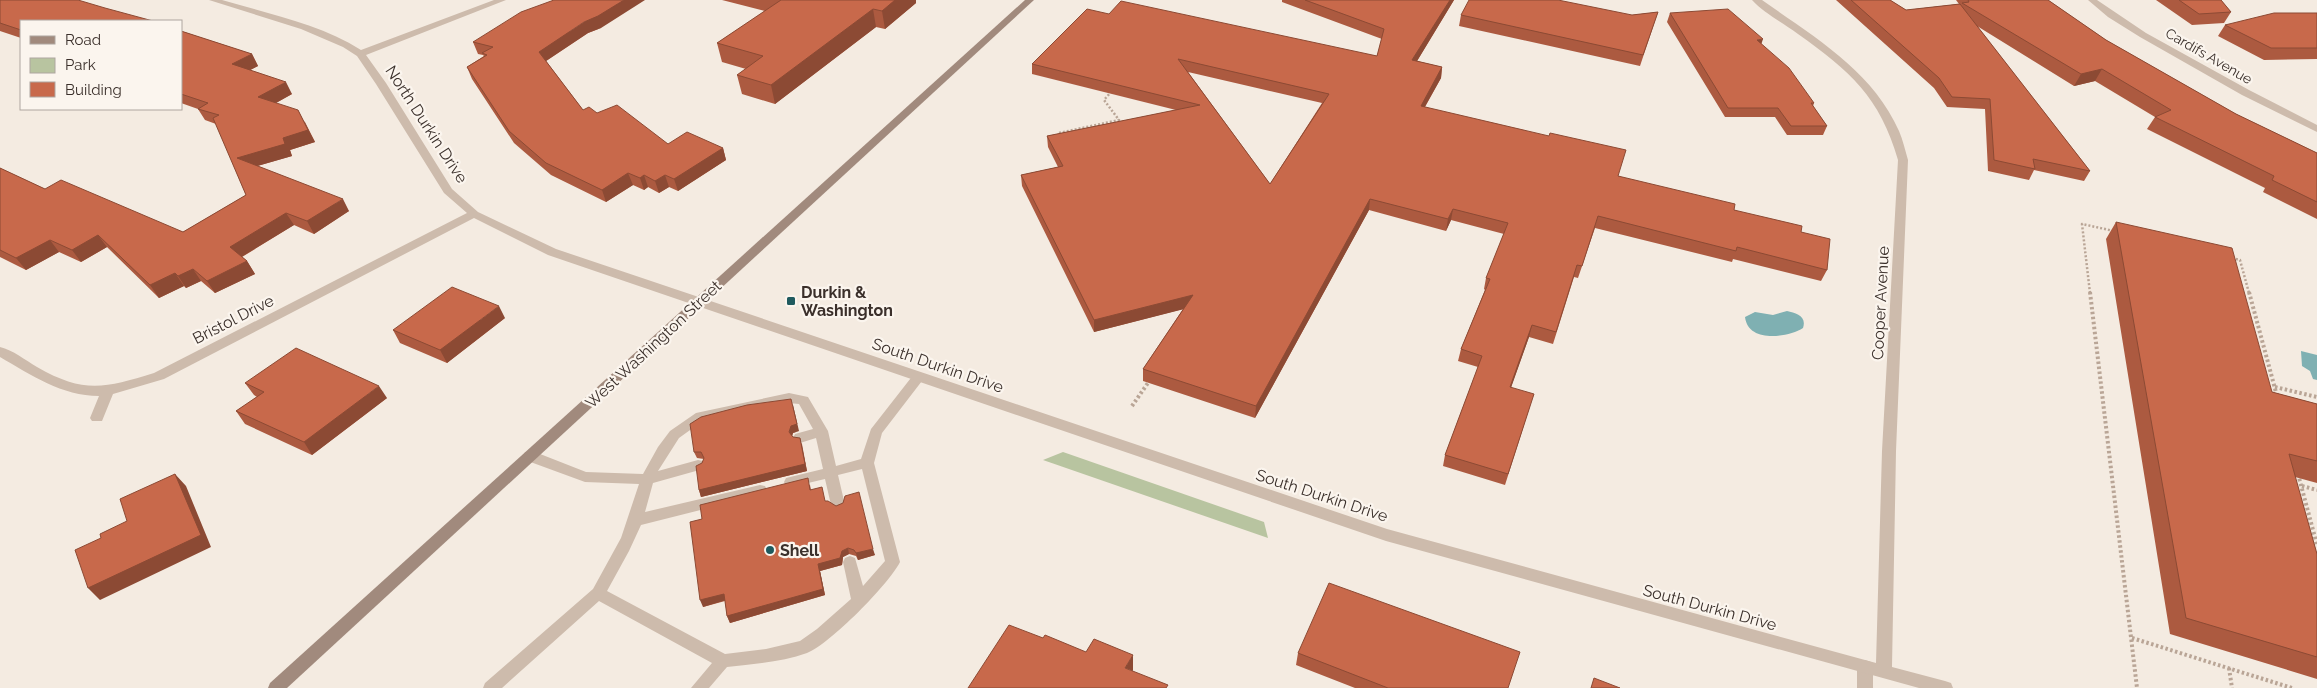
<svg xmlns="http://www.w3.org/2000/svg" width="2317" height="688" font-family="Raleway,sans-serif">
<rect width="100%" height="100%" fill="#f4ebe1"/>
<path fill="#b8c4a0" d="M1063,452L1264,522L1268,538L1043,460Z"/>
<path fill="#7fb0b2" d="M1787,311C1796,313 1807,316 1803,328C1787,338 1748,343 1745,317L1755,312L1773,315Z
M2301,351L2317,355V380L2313,379L2310,371L2302,366Z"/>
<g fill="none" stroke-linecap="round" stroke-linejoin="round">
<path stroke="#b9a596" stroke-width="2.5" stroke-dasharray="2 2" stroke-linecap="butt" d="M1059,133L1119,120L1104,100L1111,92
M2232,258L2240,260L2249,293
M2090,293L2082,224L2114,231"/>
<path stroke="#b9a596" stroke-width="4" stroke-dasharray="2.5 2.5" stroke-linecap="butt" d="M2090,292L2137,688
M2249,292L2277,396
M2275,387L2317,397
M1132,406L1150,380
M2298,474L2317,545
M2302,486L2317,490
M2132,638L2292,688
M2229,668L2232,688"/>
<path fill="#cdbbac" fill-rule="evenodd" d="M919,372L925,377L882,433L874,463L900,562C889,584 830,644 807,653C782,662 754,664 727,667L709,688H691L712,663L599,601L502,688H483L485,683L593,589L621,538L639,484L585,482L525,460L523,456L525,452H535L586,472L643,474L658,447L670,431L696,413L789,393L808,397L828,431L836,466L861,459L871,429L914,374ZM789,403L799,404L813,429L795,434L793,438L795,442L800,443L816,438L823,469L786,478L784,482L786,486L791,487L825,479L831,505L833,509L838,511L843,509L845,505L838,475L862,469L885,561L863,586L855,558L850,556L845,558L843,562L851,599L817,629L800,641L766,649L725,654L607,591L629,551L641,525L760,495L765,494L767,490L765,486L760,485L645,512L653,483L703,469L705,465L703,461L698,460L658,471L679,438L704,420Z
M1865,660L1871,662L1873,667V688H1857V667L1859,662Z"/>
<path fill="#cdbbac" fill-rule="evenodd" d="M209,0H222C269,14 320,24 361,50L494,0H506L366,55L386,83L452,189L478,212L556,249L1387,529L1876,663L1882,451L1898,160C1880,97 1850,71 1798,34C1783,23 1764,13 1752,0H1762C1814,37 1872,70 1899,131C1903,140 1905,150 1908,160L1896,451L1892,667L1945,681L1951,683L1953,688H1919L1386,541L548,255L474,218L164,379L113,394L102,421H92L90,418L99,396C62,396 31,375 0,357V347C13,350 25,360 37,367C84,394 105,388 154,373L467,213L444,193L376,84L357,56L343,47L301,29Z
M2088,0H2097L2146,33L2249,90L2317,125V132L2242,95L2140,37L2108,17Z"/>
<path fill="#a18a7d" fill-rule="evenodd" d="M1025,0H1034L287,688H268L270,683Z"/>
</g>
<path fill="#ac5a40" fill-rule="evenodd" d="M0,0L21,21V38L0,31Z
M722,0H916V3L885,29L876,27L775,104L742,94L737,75L746,69L722,62L717,43L765,11Z
M1282,0H1454L1417,61L1442,67L1441,78L1425,107L1618,176L1734,210L1801,232L1827,270L1821,281L1733,259L1732,262L1595,228L1578,278L1574,277L1553,344L1529,337L1511,387L1530,406L1505,485L1443,466L1445,455L1478,367L1458,361L1461,349L1485,290L1484,289L1486,278L1504,234L1451,220L1446,231L1369,210L1255,418L1143,381V369L1183,309L1094,332L1022,186L1021,175L1058,167L1048,147L1047,136L1176,110L1032,74V64L1109,14L1377,56L1382,39L1282,2ZM1188,72L1322,103L1270,184Z
M1836,0H1890L1906,10L1959,4L1956,0H2048L2106,40L2236,114L2317,153V219L2263,192L2265,188L2147,129L2155,117L2095,81L2074,86L1977,26L2090,171L2084,181L2034,170L2029,180L1988,171L1985,109L1947,107L1934,88Z
M2156,0H2221L2231,12L2224,23L2192,25Z
M1658,12L1640,66L1459,26L1461,15H1632Z
M1670,13L1761,44L1814,103L1813,106L1827,126L1823,135H1787L1775,117H1725L1667,22Z
M2317,13V59L2264,60L2218,36L2225,25Z
M601,28L588,33L546,61L583,110L597,113L668,144L723,148L726,160L678,191L669,187L659,193L648,187L644,190L633,185L606,202L551,175L514,143L472,79L467,67L484,56L483,55L478,54L473,42Z
M181,31L252,54L258,66L250,70L292,94L276,103L305,122L315,142L290,150L292,156L257,166L349,211L314,234L294,225L242,257L247,261L255,274L215,293L201,281L186,288L184,286L159,298L107,247L81,262L59,252L26,270L0,257V168L45,189L183,232L246,195L216,124L205,120L198,109L181,103Z
M2116,222L2272,392L2317,404V483L2295,477L2317,554V679L2170,634L2106,239Z
M505,318L447,363L400,343L393,330Z
M245,383L387,398L312,455L245,424L236,411L257,397L254,395Z
M799,431L793,433L792,436L802,444L807,471L701,497L699,490L702,463L704,459L697,458L694,452Z
M810,485L811,490L825,501L875,555L858,560L856,556L849,554L843,557L842,565L820,571L825,595L730,623L727,616L725,601L703,607L702,519Z
M1298,653L1508,688H1355L1296,665Z"/>
<path fill="#8c4a34" d="M624,0H645L601,28L588,33L543,63L539,52L584,22Z
M895,0H916V3L885,29L882,11Z
M1450,0H1454L1411,71L1412,60Z
M873,9L876,27L775,104L771,85Z
M1763,39L1760,48L1757,40Z
M252,54L258,66L239,76L232,64Z
M1442,67L1441,78L1419,117L1421,106Z
M2102,69L2095,81L2074,86L2081,74Z
M286,82L292,94L265,109L258,97Z
M298,110L315,142L290,150L292,156L244,170L237,158L283,138Z
M723,148L726,160L678,191L674,179Z
M628,173L633,185L606,202L602,190Z
M644,175L648,187L644,190L640,178Z
M665,175L669,187L659,193L655,181Z
M343,199L349,211L314,234L307,221Z
M1370,199L1369,210L1255,418L1256,406Z
M1453,209L1451,220L1446,231L1448,219Z
M286,213L294,225L238,259L230,247Z
M98,235L107,247L81,262L72,250Z
M50,240L59,252L26,270L16,258Z
M247,261L255,274L215,293L207,281Z
M193,269L201,281L186,288L178,276Z
M175,273L184,286L159,298L150,285Z
M1193,295L1192,307L1094,332V320Z
M499,306L505,318L447,363L440,350Z
M1532,325L1529,337L1507,399L1510,387Z
M379,386L387,398L312,455L304,442Z
M793,405L799,431L793,433L791,439L789,432Z
M800,438L807,471L701,497L699,490Z
M175,474L186,486L211,547L100,600L88,588Z
M848,548L849,554L843,557L842,565L820,571L825,595L730,623L727,616Z
M873,549L875,555L858,560L856,553Z
M724,594L726,600L703,607L700,600Z
M1133,655V671L1125,668Z"/>
<path fill="#c8694b" stroke="#8c4a34" fill-rule="evenodd" d="M0,0H78L105,8L153,21H21V30L0,23Z
M554,0H624L598,16L584,22L539,52L583,110L589,107L597,113L617,105L668,144L687,132L723,148L674,179L665,175L655,181L644,175L640,178L628,173L602,190L546,163L509,131L467,67L487,55L482,53L493,47L473,42L521,12Z
M781,0H895L882,11L873,9L771,85L737,75L763,56L717,43Z
M1305,0H1450L1412,60L1442,67L1421,106L1549,136L1550,133L1626,150L1618,176L1735,204L1734,210L1802,226L1801,232L1830,239L1827,270L1737,247L1736,251L1598,216L1582,266L1577,265L1556,332L1532,325L1510,387L1534,394L1508,474L1445,455L1482,356L1461,349L1490,279L1486,278L1508,223L1453,209L1448,219L1370,199L1256,406L1143,369L1193,295L1094,320L1021,175L1063,166L1047,136L1200,105L1032,64L1087,9L1109,14L1121,1L1377,56L1384,29ZM1178,59L1329,94L1270,184Z
M1469,0H1558L1632,15L1658,12L1643,55L1461,15Z
M1851,0H1890L1906,10L1960,4L2090,171L2033,159L2035,169L1994,160L1990,99L1952,97L1939,78Z
M1968,0H2048L2106,40L2236,114L2317,153V202L2272,180L2274,176L2155,117L2171,110L2102,69L2081,74L1962,3L1969,2Z
M2179,0H2221L2231,12L2199,14Z
M1728,9L1763,39L1757,40L1789,68L1814,103H1811L1827,126H1791L1778,108H1728L1670,13Z
M2274,13H2317V48H2271L2225,25Z
M181,31L252,54L232,64L286,82L258,97L298,110L308,130L283,138L285,144L237,158L343,199L307,221L286,213L230,247L247,261L207,281L193,269L178,276L175,273L150,285L98,235L72,250L50,240L16,258L0,250V168L45,189L61,180L183,232L246,195L213,118L219,115L198,109L208,103L181,94Z
M2116,222L2232,248L2272,392L2317,404V461L2289,454L2317,554V657L2186,618Z
M452,287L499,306L440,350L393,330Z
M296,348L379,386L304,442L236,411L264,392L245,383Z
M791,399L797,424L791,426L789,432L793,437L800,438L805,464L699,490L696,466L702,463L704,458L701,452H694L690,424L701,417L747,405Z
M175,474L201,535L88,588L75,550L101,538L100,534L127,521L120,499Z
M808,478L810,490L822,487L825,501H828L836,506L843,503L845,496L859,492L873,549L856,553L854,550L848,548L842,551L840,558L818,564L823,589L727,616L724,594L700,600L690,522L702,519L700,505Z
M1329,583L1520,652L1508,688H1388L1298,653Z
M1009,625L1043,638L1045,635L1086,652L1094,639L1133,655L1125,668L1168,685L1166,688H968Z
M1594,678L1620,688H1591Z"/>
<g fill="#1f5a5e" stroke="#fbf5ee" stroke-width="2">
<rect x="786" y="296" width="10" height="10" rx="2.5"/>
<circle cx="770" cy="550" r="5"/>
</g>
<g text-anchor="middle" stroke-width="4.5" stroke-linejoin="round" paint-order="stroke">
<g font-size="14" fill="#3b302b" stroke="#fbf5ee">
<text transform="translate(2209 56) rotate(30)" y="5">Cardifs Avenue</text>
</g>
<g font-size="16" fill="#3b302b" stroke="#fbf5ee">
<text transform="translate(427 124) rotate(57)" y="6">North Durkin Drive</text>
<text transform="translate(1880 303) rotate(-87)" y="6">Cooper Avenue</text>
<text transform="translate(233 319) rotate(-27)" y="6">Bristol Drive</text>
<text transform="translate(653 344) rotate(-43)" y="6">West Washington Street</text>
<text transform="translate(938 365) rotate(19)" y="6">South Durkin Drive</text>
<text transform="translate(1322 495) rotate(18)" y="6">South Durkin Drive</text>
<text transform="translate(1710 607) rotate(15)" y="6">South Durkin Drive</text>
</g>
<g font-size="16" font-weight="bold" fill="#3b302b" stroke="#fbf5ee" text-anchor="start">
<text x="801" y="298">Durkin &amp;<tspan x="801" dy="18">Washington</tspan></text>
<text x="780" y="556">Shell</text>
</g>
</g>
<rect x="20" y="20" width="162" height="90" fill="#fbf5ee" stroke="#aea6a0"/>
<rect x="30" y="36" width="25" height="8" fill="#a18a7d" stroke="#aea6a0"/>
<text x="65" y="45" font-size="15" fill="#3b302b">Road</text>
<rect x="30" y="58" width="25" height="15" fill="#b8c4a0" stroke="#aea6a0"/>
<text x="65" y="70" font-size="15" fill="#3b302b">Park</text>
<rect x="30" y="82" width="25" height="15" fill="#c8694b" stroke="#aea6a0"/>
<text x="65" y="95" font-size="15" fill="#3b302b">Building</text>
</svg>
